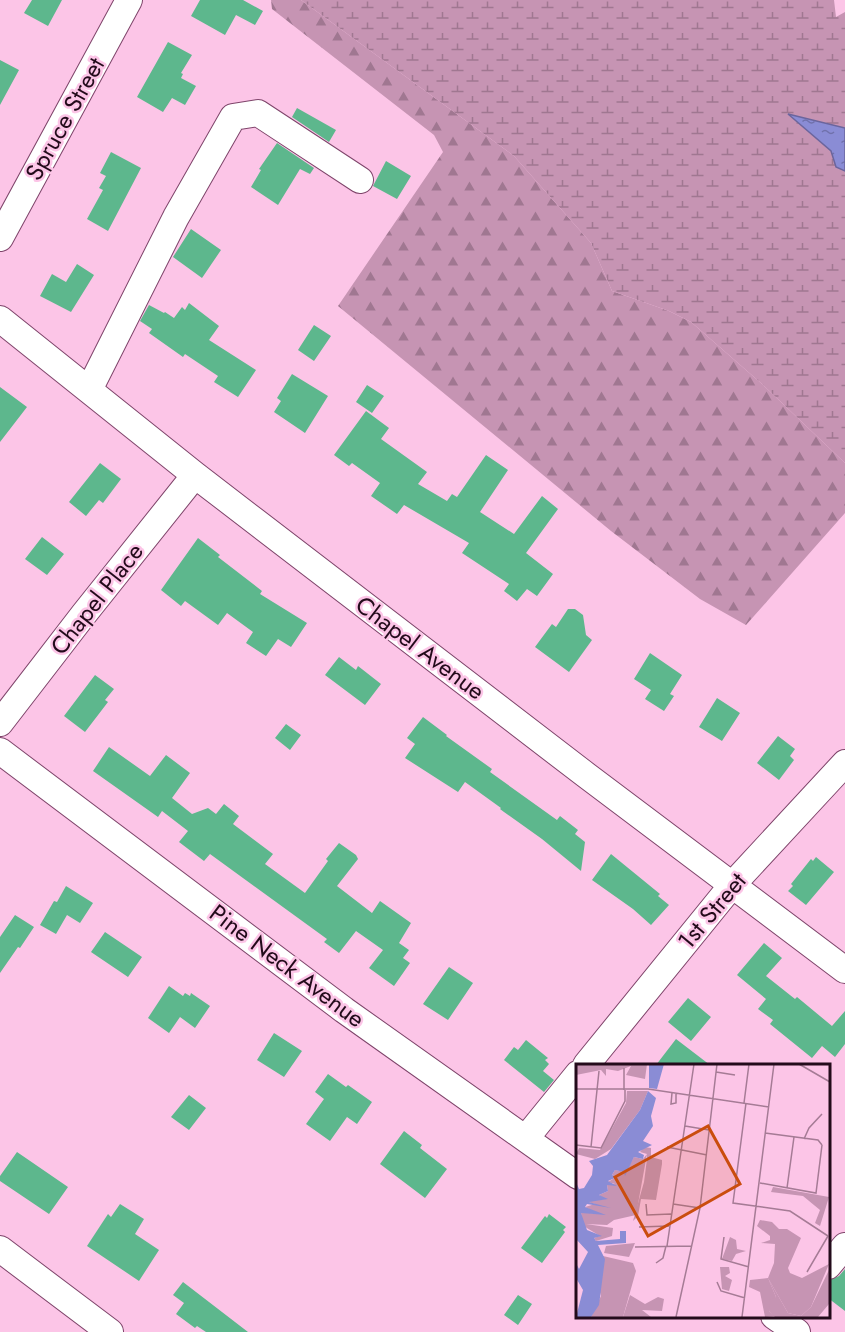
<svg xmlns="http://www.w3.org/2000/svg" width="845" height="1332" font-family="Jost,sans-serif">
<defs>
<pattern id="forest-firs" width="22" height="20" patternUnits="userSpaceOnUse" patternTransform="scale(1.5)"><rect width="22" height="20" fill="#c694b3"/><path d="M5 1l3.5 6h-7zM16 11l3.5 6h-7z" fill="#a07791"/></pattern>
<pattern id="wetland-marsh" width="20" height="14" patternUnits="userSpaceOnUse" patternTransform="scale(1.5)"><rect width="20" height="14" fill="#c694b3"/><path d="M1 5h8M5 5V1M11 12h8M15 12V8" fill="none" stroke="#a07791"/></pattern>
<pattern id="water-ripples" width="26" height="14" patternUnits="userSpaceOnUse" patternTransform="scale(1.5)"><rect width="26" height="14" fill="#8a8cd5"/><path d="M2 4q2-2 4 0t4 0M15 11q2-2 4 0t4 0" fill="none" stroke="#7071ac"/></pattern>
</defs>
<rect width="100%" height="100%" fill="#fcc5e7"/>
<path fill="url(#forest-firs)" d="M271,0H301L514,156L591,243L612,291L669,311L691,322L762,384L845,463V513L746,625L700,599L611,531L338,306L443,152L434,135L272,9Z"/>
<path fill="url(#wetland-marsh)" d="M301,0H834L836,17L845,12V128L789,115L831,151L836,166L845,171V463L762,384L691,322L669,311L612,291L591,243L514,156Z"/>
<path fill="url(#water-ripples)" stroke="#6b659d" stroke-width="1.5" d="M788,114L845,128V171L836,167L831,151Z"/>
<path fill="#5db78d" d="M32,0H62L48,26L24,13Z
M200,0H243L263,11L255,25L236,15L225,35L191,16Z
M168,42L192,55L181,73L183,74L181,78L196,86L185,105L172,98L163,112L137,97Z
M0,60L19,70L0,105Z
M297,108L336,130L329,142L292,117Z
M277,143L314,168L310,174L300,169L278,205L251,187L261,170L259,169Z
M111,152L141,168L108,231L87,219L103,190L99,188L106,176L100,173Z
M386,161L411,176L397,199L373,186Z
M191,229L221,250L202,278L173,257Z
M77,264L94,275L71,312L40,296L52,274L66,282Z
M189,303L219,326L209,340L256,370L238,397L214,382L218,376L185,354L183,357L149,333L152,329L140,321L149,305L164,313L165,312L174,318L182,307L185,310Z
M314,325L331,336L314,361L298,350Z
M292,374L328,396L305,433L274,412L281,401L277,398Z
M367,385L384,396L372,413L356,402Z
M0,387L27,407L0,442Z
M366,411L389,428L381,439L427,472L418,484L447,501L452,494L457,497L486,455L508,470L480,512L514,534L542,496L558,509L526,553L553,574L537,596L527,589L517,601L504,591L509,584L462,553L469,543L404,505L397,514L371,496L380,483L352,463L349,466L334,455Z
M100,463L121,479L103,503L99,500L86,516L69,502Z
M42,537L64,554L47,575L25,559Z
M198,538L220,555L218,557L262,591L260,594L307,623L291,647L278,639L266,656L246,643L253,632L227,613L218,625L185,601L181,606L161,590Z
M568,609H575L583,615L586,635L592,640L569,672L535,647L552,624L556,627Z
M650,653L682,675L670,694L674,696L664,711L645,699L651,690L634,679Z
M339,657L356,670L358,666L381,684L365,705L325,675Z
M95,675L114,689L105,700L108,702L85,732L64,716Z
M717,698L740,713L722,741L699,727Z
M423,717L447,735L446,736L492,769L490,772L557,820L560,816L578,830L575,834L585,842L581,871L542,839L504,812L500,809L501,808L465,782L458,792L405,758L415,744L407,738Z
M286,724L301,735L290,750L275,738Z
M778,736L795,749L790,756L794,760L779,780L757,763Z
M109,747L150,776L166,755L190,773L172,798L192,814L208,808L216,814L224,804L239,816L233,824L273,854L265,864L305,893L328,861L326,859L339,843L356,855L358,859L337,886L372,913L380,901L411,923L399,943L409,950L403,958L410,963L394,986L369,968L383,950L356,931L339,953L324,942L327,939L210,854L204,861L179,842L188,831L162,811L158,817L93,771Z
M611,854L660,894L658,896L669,905L651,925L633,909L592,880Z
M816,857L834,872L806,905L788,891L793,886L791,884L811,859L813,861Z
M66,886L93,903L80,923L67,915L56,934L40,925L54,901L57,902Z
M15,915L34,927L20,948L18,947L0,973V937Z
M105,932L142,957L128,977L91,952Z
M764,943L782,958L766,976L795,999L797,997L832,1026L845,1011V1044L835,1057L822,1046L812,1058L770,1024L773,1020L758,1009L766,999L737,975Z
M449,967L473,983L448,1020L423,1004Z
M169,986L183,996L185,993L190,996L191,993L210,1006L195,1028L180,1017L169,1033L148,1018Z
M688,998L711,1017L691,1041L668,1022Z
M274,1033L302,1051L284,1077L257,1060Z
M676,1039L710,1065H656Z
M526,1040L548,1058L545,1060L549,1064L543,1071L554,1080L544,1092L504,1060L514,1047L518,1050Z
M328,1074L346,1087L348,1085L372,1102L357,1124L347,1117L330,1141L306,1124L324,1099L315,1092Z
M189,1095L206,1108L189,1130L171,1117Z
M404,1131L422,1145L420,1148L447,1169L425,1198L380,1164Z
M17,1152L68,1187L49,1214L0,1181V1176Z
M120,1204L144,1219L135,1234L159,1250L139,1281L87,1246L108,1214L111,1217Z
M549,1214L566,1227L563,1230L565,1232L542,1263L521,1248L545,1216L547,1218Z
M845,1269V1311L828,1298V1281L839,1276Z
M183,1282L248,1332H206L197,1326L195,1328L176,1314L184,1303L173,1295Z
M518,1295L532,1304L518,1325L504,1315Z"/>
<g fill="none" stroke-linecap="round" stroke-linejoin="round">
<g stroke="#7e446a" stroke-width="28">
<path id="minor" d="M0,238L129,0
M0,319L195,475L586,775L845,970
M89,390L176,217L233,117L258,113L360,180
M0,723L84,614L195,475
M0,751L344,1010L578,1176
M586,1065L733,884L845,763
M526,1138L578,1074
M0,1249L110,1332
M828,1266L845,1246
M774,1316L797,1332"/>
</g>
<use href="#minor" stroke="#fff" stroke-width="26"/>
</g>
<g text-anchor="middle" stroke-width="5" stroke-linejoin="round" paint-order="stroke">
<g font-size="24" fill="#230b1b" stroke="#fcc5e7">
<text transform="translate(65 119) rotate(-61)" y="8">Spruce Street</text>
<text transform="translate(97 599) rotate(-52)" y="8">Chapel Place</text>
<text transform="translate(420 648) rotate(37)" y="8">Chapel Avenue</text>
<text transform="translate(712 911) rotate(-50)" y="8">1st Street</text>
<text transform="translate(287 966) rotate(37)" y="8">Pine Neck Avenue</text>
</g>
</g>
<g transform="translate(576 1064)">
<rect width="254" height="254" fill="#fcc5e7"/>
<path d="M59,179L53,193L28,189L30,182Z" fill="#c694b3"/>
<path d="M0,0H71L69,15L50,11L55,2L42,7L30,5V12L25,6L0,11ZM51,27H72L64,46L35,85L19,95L0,90L3,84L24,86L50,39ZM68,83L75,84V93L86,96V100L80,136L65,135L62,152L57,157L68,118L71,95V90L64,88ZM197,123L253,133L244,162L239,159L244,146L227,132L195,128ZM184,156L196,158L203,165H211L225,174L212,204L214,209L226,214L253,200L235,243L225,252L212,249L192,214L200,233L193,247L199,252L189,253L184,228L173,223L174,216L192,214L198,199L199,180L185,179L194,176V172L181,162ZM154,173L160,176L161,185L170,187L160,190L156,197L146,195ZM144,203H153L154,209L149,212L156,216L153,227L146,225ZM54,231L69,240L82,233L88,235L86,247L66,246L75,253H47Z" fill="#c694b3"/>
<path d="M71,90L60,151L38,156L31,161L10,160L37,164L36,172L20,177L18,174L24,172L6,161L5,148L22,150L9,143L19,140L12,138L15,136L28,135L23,131L32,127L31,121L39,120L32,118L40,113L36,111L39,106L50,108L58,93L67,95ZM27,192L57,199L60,207L47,253H15L25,232L22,221ZM253,206V240L242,253H199L193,247L194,236L200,233L192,214L212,249L225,252L235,243Z" fill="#c694b3"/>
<path d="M73,0H88L81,25L73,24ZM72,27L80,34L75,52L77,62L67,77L76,81L62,88L68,91L67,95L58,93L49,112L48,108L39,106L36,111L41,113L32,117L41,122L31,121L32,127L23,131L32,135L13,138L35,144L11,140L9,143L30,151L5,149L11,166L26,172L18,174L20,177L44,175V167H50V179L22,181L29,195L23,241L15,253H0L7,226L0,214V199L3,205L12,188L0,175V118L3,125L8,124L16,111L17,102L13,97L31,91L64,46Z" fill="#8a8cd5"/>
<path fill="none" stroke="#a57b95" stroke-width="1.5" d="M223,0L254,18M48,4V26M140,8L159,11M0,25H72L193,43M96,29L95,40L100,39V30M168,39L173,0M170,39L157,139L214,147L252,172M109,62L133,66M189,69L242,76L246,81M228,75L233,64L246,50M0,81L25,84L49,37V26M15,83L23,7M91,83L131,91M184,119L240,129L246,81M211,124L218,73M70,140L71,151L95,150M97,140L124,144M63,163L93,162M148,173L145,195L173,203M91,182L118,0M59,183L116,182M80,199L87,194L90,182M231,208L252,172M141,218L145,227L169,234M100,253L124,144L141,0M166,253L198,0"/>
<path fill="#ca4d0e" fill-opacity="0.15" stroke="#ca4d0e" stroke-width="3" d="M132,62L164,120L72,172L39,113Z"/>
<rect width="254" height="254" fill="none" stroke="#230b1b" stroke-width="3"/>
</g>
</svg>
